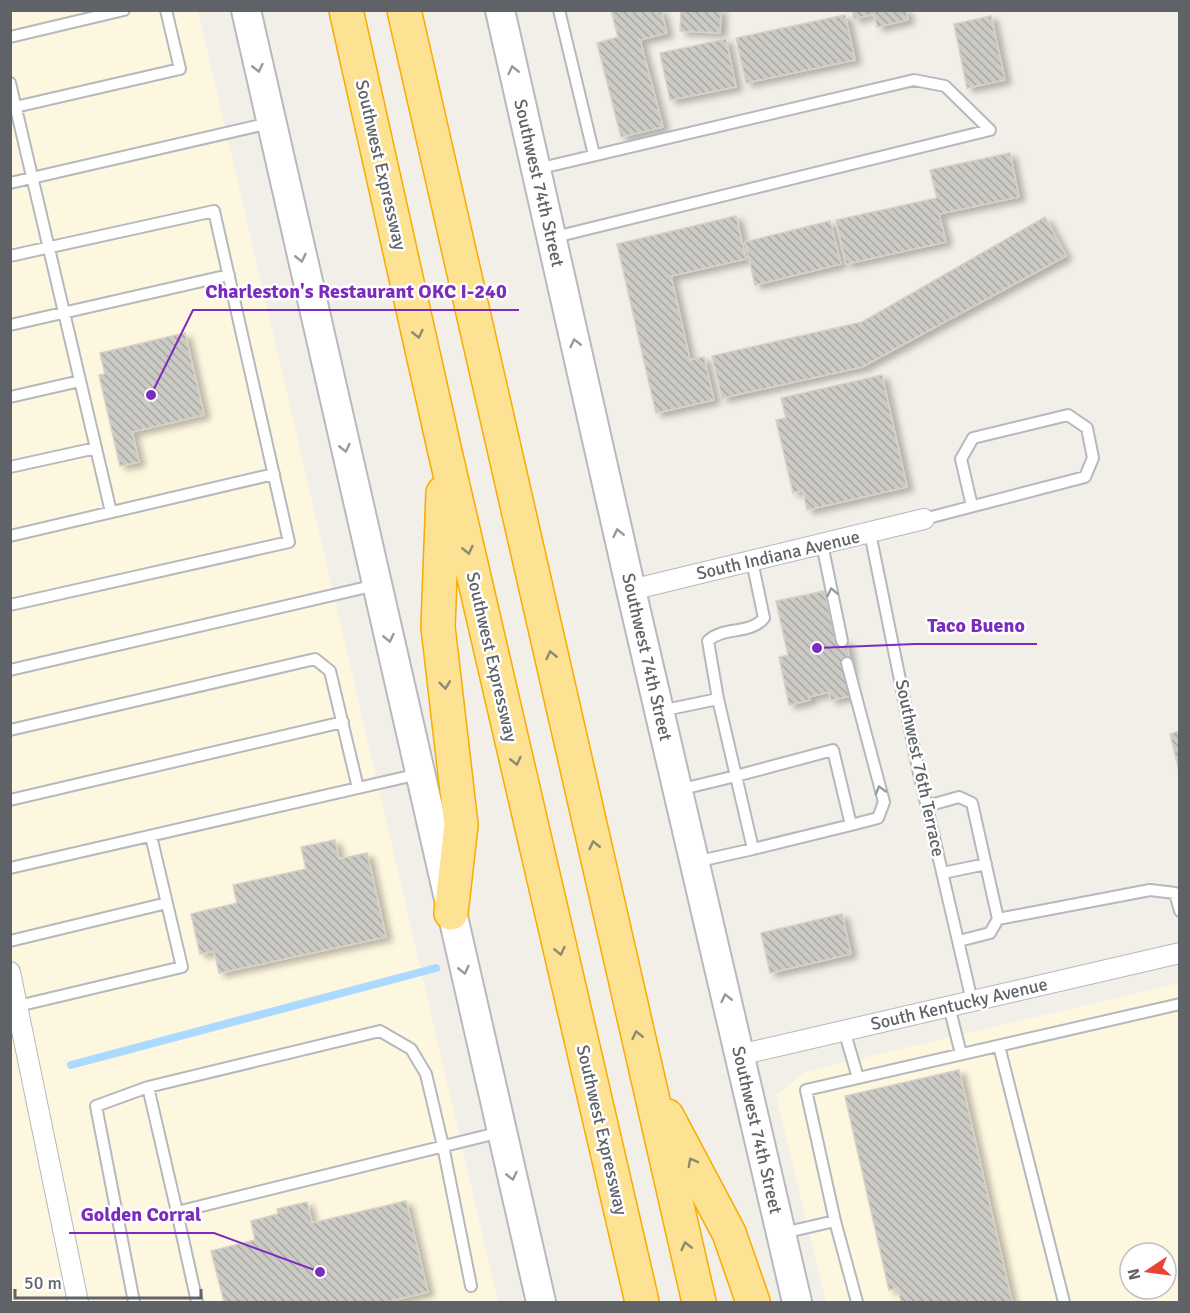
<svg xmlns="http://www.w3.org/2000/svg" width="1190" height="1313" font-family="Signika,sans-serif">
<defs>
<pattern id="building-back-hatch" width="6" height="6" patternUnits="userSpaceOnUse" patternTransform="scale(1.5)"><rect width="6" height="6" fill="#cccac5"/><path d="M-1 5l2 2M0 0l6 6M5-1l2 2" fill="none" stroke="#a9a8a4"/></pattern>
<filter id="shadow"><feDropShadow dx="6" dy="4" stdDeviation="3" flood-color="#0004"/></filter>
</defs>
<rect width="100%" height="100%" fill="#f1efe8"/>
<path fill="#fef7e0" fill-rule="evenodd" d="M10,11H198L498,1302H11Z
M1179,983V1302H826L776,1095L804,1072ZM1130,1253H1166V1289H1130Z"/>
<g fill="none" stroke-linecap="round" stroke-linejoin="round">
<path stroke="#aadaff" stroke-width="8" d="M71,1065L436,968"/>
</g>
<path fill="url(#building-back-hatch)" stroke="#d6d1c6" stroke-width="1.5" filter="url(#shadow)" d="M611,10H661L667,33L640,40L663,127L621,137L597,43L618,37Z
M681,10H721L720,33L680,31Z
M852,10H906L908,20L877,27L874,14L854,19Z
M845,15L855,60L746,83L736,38Z
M991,16L1005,80L967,88L954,24Z
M726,39L736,87L670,100L660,53Z
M1010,153L1019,197L939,214L946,242L846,264L836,220L937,198L930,170Z
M736,216L746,259L671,276L690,360L704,357L714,400L656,413L617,244Z
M1045,217L1066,256L862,367L722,398L712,356L862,322Z
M830,221L841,264L755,285L745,242Z
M185,333L204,415L132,432L139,462L120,466L99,375L105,374L100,353Z
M882,375L907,487L807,510L803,490L793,493L776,420L786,418L781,398Z
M824,591L836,642L846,640L850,662L851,696L831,700L829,692L809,697L810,700L789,705L779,657L788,655L776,601Z
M1180,731V775L1170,734Z
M335,840L339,859L367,853L386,937L219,973L214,951L200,954L191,914L237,903L233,885L306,869L301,847Z
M842,914L851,954L770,973L761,933Z
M959,1070L1012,1302H901L898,1288L889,1290L845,1096Z
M406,1201L428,1292L387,1302H224L211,1251L255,1240L251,1221L278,1214L277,1209L307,1202L312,1223Z"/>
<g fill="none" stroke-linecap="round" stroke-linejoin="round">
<g stroke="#b5b8bc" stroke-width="14">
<path id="service" d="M559,10L594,155
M10,37L124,10
M10,83L111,512
M11,108L180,69L166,10
M537,169L914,80L945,86L990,130L551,238
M10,183L270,123
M10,256L214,211L289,542L10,605
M10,325L229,275
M10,397L80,381
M10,467L96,448
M924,519L1085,477L1093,458L1087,428L1068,415L973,438L961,459L972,506
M870,533L919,773L972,1001
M10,536L274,474
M822,544L842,641
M847,663L884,802L878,818L851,825
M10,670L376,585
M718,699L708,641C723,626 750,635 764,618L752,561
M660,711L718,699L736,776L833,750L851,825L753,849
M10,730L315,659L330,671L358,788
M678,790L736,776L753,849L695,862
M10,800L343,722
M927,806L959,797L972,803L998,919L990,933L959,941
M10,868L419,774
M943,873L986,864
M998,919L1150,890L1175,893L1180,911
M10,941L167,903
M18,1006L182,967L151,836
M949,1006L961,1054
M844,1030L858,1078
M999,1046L1064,1302
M177,1212L148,1087L380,1031L411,1049L426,1074L443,1146L471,1286
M835,1221L806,1090L1180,1004
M783,1233L835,1221L857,1302
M134,1302L96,1106L148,1087
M197,1302L177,1212L501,1132"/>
</g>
<g stroke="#b5b8bc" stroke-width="22">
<path id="minor" d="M631,590L924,519
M10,972L78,1302
M739,1055L1180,953"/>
</g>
<g stroke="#b6babf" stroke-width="32">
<path id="secondary" d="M246,10L541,1302
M500,10L631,590L797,1302"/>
</g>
<g stroke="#f9ab00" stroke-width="36">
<path id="motorway" d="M346,10L445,452L642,1302
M404,10L699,1302
M443,493L438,627L461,825L451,913
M667,1116L729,1233L753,1302"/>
</g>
<use href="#service" stroke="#fff" stroke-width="10"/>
<use href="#minor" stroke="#fff" stroke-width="20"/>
<use href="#secondary" stroke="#fff" stroke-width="28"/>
<use href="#motorway" stroke="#fde293" stroke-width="33"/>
</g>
<defs><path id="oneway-chevron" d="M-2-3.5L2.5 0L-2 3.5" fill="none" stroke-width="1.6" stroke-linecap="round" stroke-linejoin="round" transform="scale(1.5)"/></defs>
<g stroke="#979a9d">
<use href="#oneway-chevron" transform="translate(258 68) rotate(77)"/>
<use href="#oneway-chevron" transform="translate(513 70) rotate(-103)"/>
<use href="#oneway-chevron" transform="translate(301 258) rotate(77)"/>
<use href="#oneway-chevron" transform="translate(575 343) rotate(-103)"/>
<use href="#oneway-chevron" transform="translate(345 448) rotate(77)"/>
<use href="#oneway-chevron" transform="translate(618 533) rotate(-103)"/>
<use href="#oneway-chevron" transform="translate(832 592) rotate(-102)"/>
<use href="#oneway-chevron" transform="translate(389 638) rotate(77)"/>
<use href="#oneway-chevron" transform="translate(880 790) rotate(-106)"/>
<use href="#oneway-chevron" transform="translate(464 970) rotate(77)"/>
<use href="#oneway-chevron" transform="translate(726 998) rotate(-103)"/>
<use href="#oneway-chevron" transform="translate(512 1176) rotate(77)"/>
</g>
<g stroke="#8e8975">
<use href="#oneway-chevron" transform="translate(418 334) rotate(77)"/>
<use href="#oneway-chevron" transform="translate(468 550) rotate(77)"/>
<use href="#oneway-chevron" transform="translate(551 655) rotate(-103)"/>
<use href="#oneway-chevron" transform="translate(445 685) rotate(83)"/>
<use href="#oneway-chevron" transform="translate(516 761) rotate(77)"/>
<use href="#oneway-chevron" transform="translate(594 845) rotate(-103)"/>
<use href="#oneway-chevron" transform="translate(560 951) rotate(77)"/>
<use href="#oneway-chevron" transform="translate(637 1035) rotate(-103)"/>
<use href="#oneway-chevron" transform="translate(692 1162) rotate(-118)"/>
<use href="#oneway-chevron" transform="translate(686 1246) rotate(-103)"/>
</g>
<g text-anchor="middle" stroke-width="5" stroke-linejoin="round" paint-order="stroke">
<g font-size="18" fill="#5f6368" stroke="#fff">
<text transform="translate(381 165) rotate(77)" y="6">Southwest Expressway</text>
<text transform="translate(539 183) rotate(77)" y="6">Southwest 74th Street</text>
<text transform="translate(778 555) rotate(-13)" y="6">South Indiana Avenue</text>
<text transform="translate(492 657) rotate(77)" y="6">Southwest Expressway</text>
<text transform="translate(647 657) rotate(77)" y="6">Southwest 74th Street</text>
<text transform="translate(920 768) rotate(78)" y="6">Southwest 76th Terrace</text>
<text transform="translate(959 1004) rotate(-13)" y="6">South Kentucky Avenue</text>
<text transform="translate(602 1130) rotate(77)" y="6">Southwest Expressway</text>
<text transform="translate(757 1130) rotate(77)" y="6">Southwest 74th Street</text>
</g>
</g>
<path fill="none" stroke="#7b2cbf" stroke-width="2" d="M151 395L193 310H519M817 648L915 644H1037M320 1272L214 1233H69"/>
<g fill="#7b2cbf" stroke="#fff" stroke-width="2">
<circle cx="151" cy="395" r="6"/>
<circle cx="817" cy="648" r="6"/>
<circle cx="320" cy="1272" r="6"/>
</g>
<g font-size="20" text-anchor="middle" font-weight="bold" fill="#7b2cbf" stroke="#fff" stroke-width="5" stroke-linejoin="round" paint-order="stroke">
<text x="356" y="298">Charleston's Restaurant OKC I-240</text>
<text x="976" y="632">Taco Bueno</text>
<text x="141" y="1221">Golden Corral</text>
</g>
<rect width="1190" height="1313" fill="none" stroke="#5f6368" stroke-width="24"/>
<g transform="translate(1148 1271) rotate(257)"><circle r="28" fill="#ffffff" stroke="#bfc1c3" stroke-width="1.5"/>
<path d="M0-4.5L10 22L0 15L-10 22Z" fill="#ea4335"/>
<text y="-9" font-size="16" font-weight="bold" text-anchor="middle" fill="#5f6368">N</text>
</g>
<path d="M15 1289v9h186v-9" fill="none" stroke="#5f6368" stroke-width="3"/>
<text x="24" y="1289" font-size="18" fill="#5f6368" stroke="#ffffff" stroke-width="4.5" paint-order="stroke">50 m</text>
</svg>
